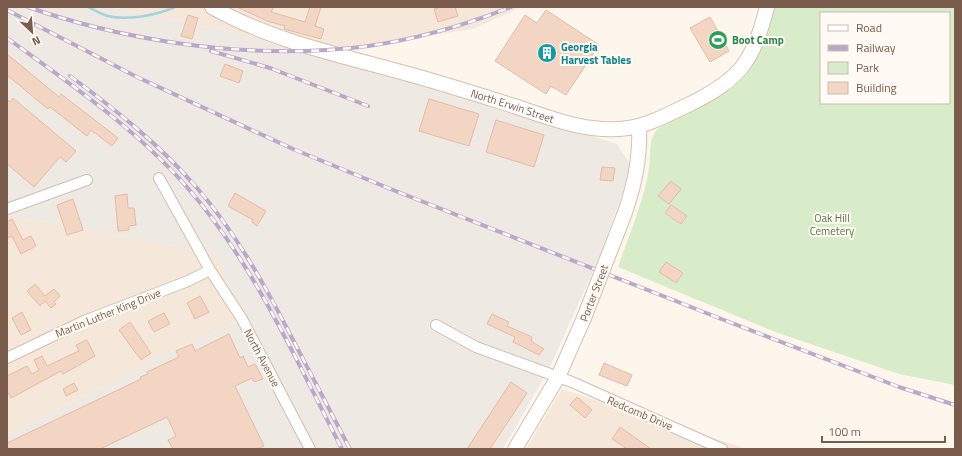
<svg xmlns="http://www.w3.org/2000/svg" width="962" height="456" font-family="'Titillium Web',sans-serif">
<rect width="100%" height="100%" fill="#fdf6ec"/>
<path fill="#f5e8da" d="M112,7H522L473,29L326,51Z
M7,215L216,254L242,319L167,354L7,435Z
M562,389L747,449H526Z"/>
<path fill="#efe9e4" d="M7,7H112L326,51L617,144L632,167L599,258L549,369L503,449H315L250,334L310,449H7V435L167,354L242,319L216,254L7,215Z"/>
<path fill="#d8ecc9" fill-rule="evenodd" d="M773,7H955V385L899,374L778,333L618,267C628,238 645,198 649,168C651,157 648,139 657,130C665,122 690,112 700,107C751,84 761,59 773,7ZM821,13H949V103H821Z"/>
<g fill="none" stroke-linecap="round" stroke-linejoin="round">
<path stroke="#a5d3da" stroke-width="2.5" d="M88,7C94,10 101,14 108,16C127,21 157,15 175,7"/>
</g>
<path fill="#f3d5c3" stroke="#e6bba3" d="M237,7H274L271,12L305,22L310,7H321L315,26L324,29L321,39L284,29L285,26L267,21Z
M442,7H455L458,16L438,22L434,9Z
M546,10L599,45L566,95L551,86L546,94L495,61L525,15L537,23Z
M188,15L198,18L192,39L181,36Z
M710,17L729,51L710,62L690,28Z
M7,54L59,97L61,94L118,138L112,146L91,130L87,136L50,107L48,109L7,75Z
M225,64L243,71L239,83L220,76Z
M13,98L76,151L66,162L60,157L34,187L7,164V99L10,102Z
M429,99L479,114L469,146L419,131Z
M496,120L544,135L534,167L486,152Z
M602,167L615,168L613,181L600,180Z
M671,181L681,189L669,204L658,196Z
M235,193L266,211L257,226L252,222L253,220L228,206Z
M127,194L128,208H134L136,225L129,226V230L118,231L115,196Z
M73,199L83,230L67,235L57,205Z
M671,205L687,216L681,224L665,213Z
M12,219L23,240L31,236L36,246L21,254L12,236L7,238V222Z
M666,262L683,273L676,283L659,272Z
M35,284L45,296L54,289L60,296L54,302L56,304L51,308L45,301L40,306L27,291Z
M200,296L209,312L195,319L187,303Z
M22,312L31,330L21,335L12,318Z
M164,313L170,324L154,332L148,321Z
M492,314L509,322L507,326L532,337L531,341L544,349L539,355L513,342L515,337L487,324Z
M130,322L151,353L141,360L119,330Z
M229,334L240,358L243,356L248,367L255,364L263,379L254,382L252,378L235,386L264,446L257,449H173L168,440L176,436L167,417L100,449H7V443L141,379L140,377L148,374L147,372L179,357L176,351L192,344L195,351Z
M87,340L95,356L63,374L61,371L11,398L7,390V376L27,366L32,374L39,370L34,360L42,356L47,366L79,351L76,345Z
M604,363L632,375L627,386L599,375Z
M511,382L527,393L490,449H467Z
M74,383L78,390L66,396L63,389Z
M577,397L592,410L585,418L570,405Z
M620,427L651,449H627L612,439Z"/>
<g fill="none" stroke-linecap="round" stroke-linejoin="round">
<g stroke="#d1beb0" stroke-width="12">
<path id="street" d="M159,178L210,270L242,319L310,449
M7,209L87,180
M436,325L476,347L572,382L722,449
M7,358L84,321L188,281L210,270"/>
</g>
<g stroke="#d6c0b0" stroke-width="16">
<g id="secondary">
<path id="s1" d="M212,7C275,43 350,57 419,77C451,86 482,96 514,106C550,118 589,134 628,128C650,125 670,113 690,104C741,79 753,61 767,7"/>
<path d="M619,228C633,194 641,162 639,126"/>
<path d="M515,449L558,377L584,318"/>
</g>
</g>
<use href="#street" stroke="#fff" stroke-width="10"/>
<use href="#secondary" stroke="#fff" stroke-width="14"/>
<g stroke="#b9a8c9" stroke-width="4">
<path id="rail" d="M28,7C119,39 229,56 326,50C389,47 453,30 511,7
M7,10L137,77L293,149L393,190L724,320L899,387L955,405
M7,38C69,83 135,128 186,186C253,262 296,360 342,449
M211,51L270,68L368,106
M70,76C116,110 160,145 197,188C236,233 264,284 291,336C311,374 330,411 350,449"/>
</g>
<use href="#rail" stroke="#fffaf3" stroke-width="2.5" stroke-dasharray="8" stroke-linecap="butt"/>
<g stroke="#d6c0b0" stroke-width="16" stroke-linecap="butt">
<path id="secondary-bridge" d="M584,318L619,228"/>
</g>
<use href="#secondary-bridge" stroke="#fff" stroke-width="14"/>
</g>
<defs>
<g id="stadium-disc" transform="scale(1)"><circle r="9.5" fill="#2e9e5b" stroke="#fffaf3"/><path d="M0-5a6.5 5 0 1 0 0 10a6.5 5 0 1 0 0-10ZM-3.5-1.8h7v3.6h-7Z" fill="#fff"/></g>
<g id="building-disc" transform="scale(1)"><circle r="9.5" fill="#0f9aa8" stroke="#fffaf3"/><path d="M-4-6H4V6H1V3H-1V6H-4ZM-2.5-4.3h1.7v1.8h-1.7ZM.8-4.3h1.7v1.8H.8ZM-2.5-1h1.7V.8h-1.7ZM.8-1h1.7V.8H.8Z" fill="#fff"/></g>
</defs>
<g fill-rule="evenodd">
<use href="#stadium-disc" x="718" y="40"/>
<use href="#building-disc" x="547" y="53"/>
</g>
<g text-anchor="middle" stroke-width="4" stroke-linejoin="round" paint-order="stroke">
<g font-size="11" font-weight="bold" fill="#27864d" stroke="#fffaf3" text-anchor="start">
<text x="732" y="44">Boot Camp</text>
</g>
<g font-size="11" font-weight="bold" fill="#0d838f" stroke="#fffaf3" text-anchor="start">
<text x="561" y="51">Georgia<tspan x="561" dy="13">Harvest Tables</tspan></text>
</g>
<g font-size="11" fill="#7a5c4d" stroke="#fffaf3">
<text dy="4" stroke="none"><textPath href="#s1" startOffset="317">North Erwin Street</textPath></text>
<text transform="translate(594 293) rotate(-69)" y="4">Porter Street</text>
<text transform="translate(108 313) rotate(-22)" y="4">Martin Luther King Drive</text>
<text transform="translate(262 358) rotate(62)" y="4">North Avenue</text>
<text transform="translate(640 413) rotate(23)" y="4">Redcomb Drive</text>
</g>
<g font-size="11" fill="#537a41" stroke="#fffaf3">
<text x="832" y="222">Oak Hill<tspan x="832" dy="13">Cemetery</tspan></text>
</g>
</g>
<rect width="962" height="456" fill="none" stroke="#7a5c4d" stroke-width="16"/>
<rect x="820" y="12" width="130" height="92" fill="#fffaf3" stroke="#cabbb1"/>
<rect x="828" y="25" width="20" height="6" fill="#ffffff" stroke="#cabbb1"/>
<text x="856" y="32" font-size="12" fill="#7a5c4d">Road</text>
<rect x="828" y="45" width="20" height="6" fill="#b9a8c9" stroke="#cabbb1"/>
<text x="856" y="52" font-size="12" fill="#7a5c4d">Railway</text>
<rect x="828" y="62" width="20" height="12" fill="#d8ecc9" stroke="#cabbb1"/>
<text x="856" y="72" font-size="12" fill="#7a5c4d">Park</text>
<rect x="828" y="82" width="20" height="12" fill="#f3d5c3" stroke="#cabbb1"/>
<text x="856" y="92" font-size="12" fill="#7a5c4d">Building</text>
<g transform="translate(32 32) rotate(154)" stroke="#fffaf3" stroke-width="3" paint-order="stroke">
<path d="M0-3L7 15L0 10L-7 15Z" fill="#7a5c4d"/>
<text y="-6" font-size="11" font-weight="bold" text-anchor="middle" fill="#7a5c4d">N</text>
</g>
<path d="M822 436v6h123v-6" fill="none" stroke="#7a5c4d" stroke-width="2"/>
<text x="828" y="436" font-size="12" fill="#7a5c4d" stroke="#fffaf3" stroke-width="3" paint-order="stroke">100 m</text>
</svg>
